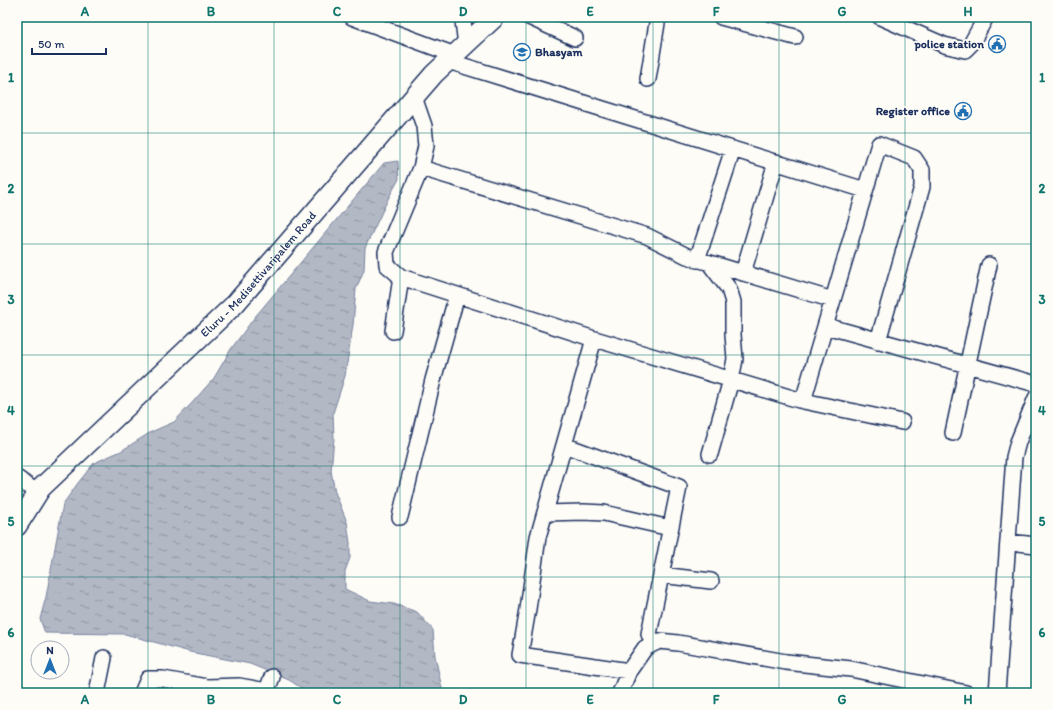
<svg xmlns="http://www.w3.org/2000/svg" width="1053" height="710" font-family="Itim,sans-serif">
<defs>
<pattern id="water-ripples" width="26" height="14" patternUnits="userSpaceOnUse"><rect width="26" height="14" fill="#b3b8c5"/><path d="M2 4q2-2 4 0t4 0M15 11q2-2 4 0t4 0" fill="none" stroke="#9196a3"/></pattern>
</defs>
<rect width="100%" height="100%" fill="#fdfcf7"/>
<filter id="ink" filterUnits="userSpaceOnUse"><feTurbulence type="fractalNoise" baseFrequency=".025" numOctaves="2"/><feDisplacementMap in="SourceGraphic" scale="8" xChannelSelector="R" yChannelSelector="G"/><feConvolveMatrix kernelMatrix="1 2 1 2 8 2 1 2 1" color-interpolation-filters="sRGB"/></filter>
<g filter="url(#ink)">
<path fill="url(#water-ripples)" stroke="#76819c" d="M398,161L399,179L389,197L365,248L364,270L356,289L353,325L345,376L333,413L334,438L331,471L335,492L347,522L350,543V558L345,571V589L370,601L394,604L417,612L433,630L435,656L443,693H309L289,680L250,664L190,652L125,634L45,633L40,619L46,597L63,504L78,483L94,463L121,451L151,432L174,422L192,403L214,378L231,349L254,318L384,163Z"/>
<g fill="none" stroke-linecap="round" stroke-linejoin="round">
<g stroke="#1b2f5e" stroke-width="18">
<path id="minor" d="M352,17L455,55
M464,17L463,21L466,45
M529,17L575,38
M721,17L795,37
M880,17L944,45L965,50L971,44L986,17
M448,61L865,190
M648,79L658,17
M414,97L424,126L426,146L421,168L386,252L387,265L401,277L588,337L799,400L902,422
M421,168L647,236L687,256L833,300
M697,260L733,149
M710,264L729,289L733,302V335L735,359L731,380L710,454
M743,273L776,162
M826,326L1036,384
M393,331L401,277
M594,339L538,537L528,609L520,655L629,671
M803,401L879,144L914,158L922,170V187L878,341
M953,433L989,265
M564,445L679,487L649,634L653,644
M17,478L38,493
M545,513L584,512L604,513L670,528
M400,517L433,380L457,295
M1008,542L1036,545
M661,575L711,581
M97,693L104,658
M142,693L148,679H163L207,687L239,686L267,691
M266,693L272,677
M620,693L629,671L645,648L659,641L678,643L786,662L851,669L966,693
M997,693L1014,457L1018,442L1036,398"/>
</g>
<g stroke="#1b2f5e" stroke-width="22">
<g id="major">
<path id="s1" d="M17,526L41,488L235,304L434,74L495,17"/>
</g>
</g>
<use href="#minor" stroke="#fdfcf7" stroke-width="15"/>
<use href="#major" stroke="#fdfcf7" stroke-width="19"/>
</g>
</g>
<path fill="none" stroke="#0f766e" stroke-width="1" stroke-opacity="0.55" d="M148,17V693M274,17V693M400,17V693M526,17V693M653,17V693M779,17V693M905,17V693M17,133H1036M17,244H1036M17,355H1036M17,466H1036M17,577H1036"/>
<defs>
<g id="civic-ring" transform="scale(0.9)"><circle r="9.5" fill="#fdfcf7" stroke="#1f6fb2" stroke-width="1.5"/><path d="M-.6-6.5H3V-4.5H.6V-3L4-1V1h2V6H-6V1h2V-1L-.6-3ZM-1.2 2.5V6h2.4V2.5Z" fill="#1f6fb2"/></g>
<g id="school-ring" transform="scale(0.9)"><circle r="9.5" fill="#fdfcf7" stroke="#1f6fb2" stroke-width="1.5"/><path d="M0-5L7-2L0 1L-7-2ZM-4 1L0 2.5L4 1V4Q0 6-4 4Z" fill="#1f6fb2"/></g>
</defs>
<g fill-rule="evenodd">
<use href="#civic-ring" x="997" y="44"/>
<use href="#school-ring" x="522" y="52"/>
<use href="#civic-ring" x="963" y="111"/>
</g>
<g text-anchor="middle" stroke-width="3.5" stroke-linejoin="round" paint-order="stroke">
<g font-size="12" font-weight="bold" fill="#1b2f5e" stroke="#fdfcf7" text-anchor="end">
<text x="984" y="48">police station</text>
<text x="535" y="56" text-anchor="start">Bhasyam</text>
<text x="950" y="115">Register office</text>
</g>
<g font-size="12" fill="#1b2f5e" stroke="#fdfcf7">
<text dy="4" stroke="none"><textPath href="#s1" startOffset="350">Eluru - Medisettivaripalem Road</textPath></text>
</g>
</g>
<rect width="1053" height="710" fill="none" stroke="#fdfcf7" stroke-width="44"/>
<g transform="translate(50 660)"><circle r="19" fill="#fdfcf7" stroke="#a3aaba"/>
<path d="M0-3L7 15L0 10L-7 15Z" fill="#1f6fb2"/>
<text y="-6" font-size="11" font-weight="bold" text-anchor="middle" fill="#1b2f5e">N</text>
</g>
<path d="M32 48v6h74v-6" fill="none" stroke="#1b2f5e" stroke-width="2"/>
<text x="38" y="48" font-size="12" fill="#1b2f5e" stroke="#fdfcf7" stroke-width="3" paint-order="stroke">50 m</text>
<rect x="22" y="22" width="1009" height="666" fill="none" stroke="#0f766e" stroke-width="1.5"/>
<g font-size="13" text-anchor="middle" font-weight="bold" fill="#0f766e">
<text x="85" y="16">A</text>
<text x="211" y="16">B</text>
<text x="337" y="16">C</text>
<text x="463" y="16">D</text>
<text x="590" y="16">E</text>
<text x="716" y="16">F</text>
<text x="842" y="16">G</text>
<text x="968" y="16">H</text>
<text x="11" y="82">1</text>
<text x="1042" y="82">1</text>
<text x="11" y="193">2</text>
<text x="1042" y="193">2</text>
<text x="11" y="304">3</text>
<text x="1042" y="304">3</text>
<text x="11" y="415">4</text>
<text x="1042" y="415">4</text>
<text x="11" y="526">5</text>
<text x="1042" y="526">5</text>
<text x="11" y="637">6</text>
<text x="1042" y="637">6</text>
<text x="85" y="704">A</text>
<text x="211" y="704">B</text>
<text x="337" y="704">C</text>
<text x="463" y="704">D</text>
<text x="590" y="704">E</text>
<text x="716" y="704">F</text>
<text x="842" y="704">G</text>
<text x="968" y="704">H</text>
</g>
</svg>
